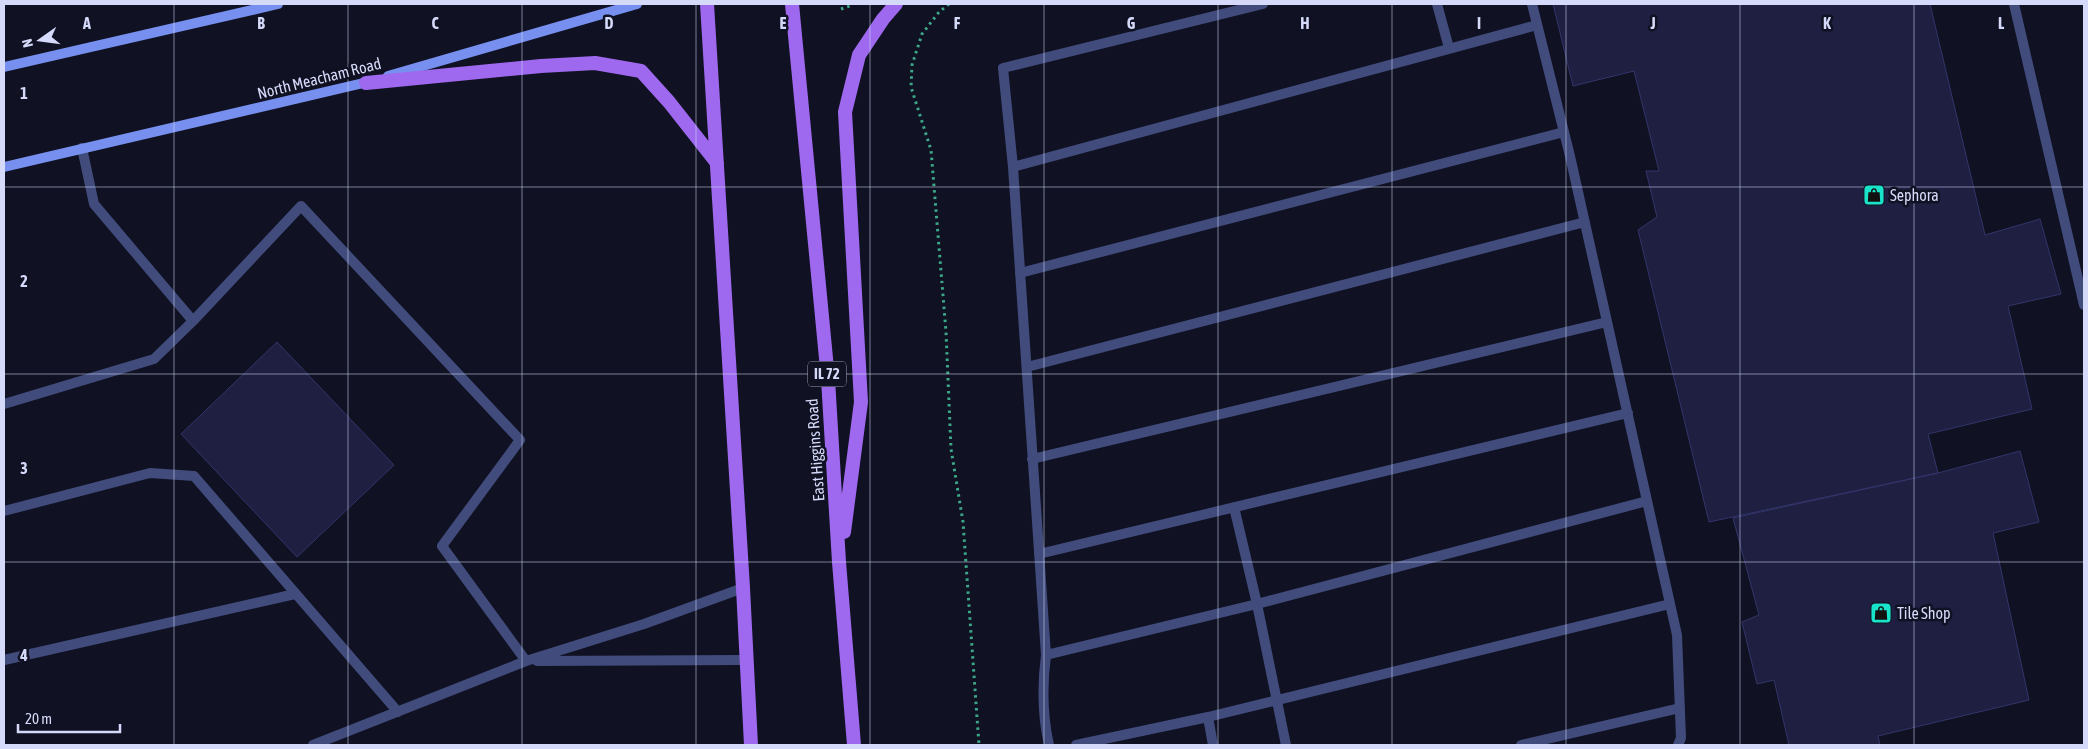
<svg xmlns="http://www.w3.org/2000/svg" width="2088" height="749" font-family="'Asap Condensed',sans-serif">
<rect width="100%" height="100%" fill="#101122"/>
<path fill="#1e1f41" stroke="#33356a" d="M1553,4H1930L1985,235L2040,219L2061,294L2008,306L2032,409L1928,434L1938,473L1709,522L1638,230L1657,217L1646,171H1659L1634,71L1573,86Z
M277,342L394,465L297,557L181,434Z
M2020,451L2039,522L1993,533L2029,700L1878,736L1880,745H1789L1774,680L1757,684L1742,622L1759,615L1733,518L1938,473Z"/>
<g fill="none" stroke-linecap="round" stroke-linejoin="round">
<path stroke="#3ca889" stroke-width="3" stroke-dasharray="2.5 4" stroke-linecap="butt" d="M949,4L939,12L922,34L912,65L911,87L931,150L946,332L951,449L963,522L979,745
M841,9L853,5"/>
<path stroke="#414c7c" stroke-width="10" d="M1437,4L1449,48
M1532,4L1570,156L1677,635L1681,738L1678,745
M2014,4L2084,305
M82,148L94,204L193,321
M1013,167L1003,68L1263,4
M1020,273L1564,132
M1027,367L1585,222
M4,404L154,359L193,321L301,206L520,440L442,546L526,661
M1032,459L1607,322
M1234,507L1257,604L1046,655L1013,167L1537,25
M4,511L150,473L194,476L398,712
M1039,554L1628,413
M1046,655C1042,686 1042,714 1049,745
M4,660L295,594
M537,661L745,660
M313,745L526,661L644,624L743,588
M1076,745L1208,717
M1213,745L1208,717L1670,604
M1286,745L1257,604L1647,501
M1521,745L1680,708"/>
<path stroke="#7790f0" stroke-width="10" d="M4,67L278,4
M388,76L637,4
M4,167L372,81"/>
<path stroke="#9e69ee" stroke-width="14" d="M707,4L743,588L751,745
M792,4L828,379L839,562L854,745
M366,83L541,66L595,63L641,71L669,102L717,163
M844,532L861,402L845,112L859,55L883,19L896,4"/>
</g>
<path fill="none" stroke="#d6dafa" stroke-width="1" stroke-opacity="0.55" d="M174,4V745M348,4V745M522,4V745M696,4V745M870,4V745M1044,4V745M1218,4V745M1392,4V745M1566,4V745M1740,4V745M1914,4V745M4,187H2084M4,374H2084M4,562H2084"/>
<defs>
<g id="shop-square" transform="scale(1.125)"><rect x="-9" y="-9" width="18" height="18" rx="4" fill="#19e3c9" stroke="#101122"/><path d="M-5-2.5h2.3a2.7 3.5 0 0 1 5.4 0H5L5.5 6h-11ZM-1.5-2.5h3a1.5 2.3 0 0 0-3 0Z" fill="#111"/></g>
</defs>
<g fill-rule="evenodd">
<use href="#shop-square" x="1874" y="195"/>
<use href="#shop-square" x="1881" y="613"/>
</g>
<g text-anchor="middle" stroke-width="5" stroke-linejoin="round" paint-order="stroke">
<rect fill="#101122" stroke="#9b9eb9" stroke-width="1" x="808" y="361.5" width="38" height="25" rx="4"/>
<g font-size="15" font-weight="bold" fill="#d6dafa">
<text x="827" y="379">IL 72</text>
</g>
<g font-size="16" fill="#d6dafa" stroke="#101122">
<text transform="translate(319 78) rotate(-14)" y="6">North Meacham Road</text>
<text transform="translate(815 450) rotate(-94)" y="6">East Higgins Road</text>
</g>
<g font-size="16" fill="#d6dafa" stroke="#101122" text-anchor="start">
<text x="1890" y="201">Sephora</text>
<text x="1897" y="619">Tile Shop</text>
</g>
</g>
<g font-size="16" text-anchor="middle" font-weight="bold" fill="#d6dafa" stroke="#101122" stroke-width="5" stroke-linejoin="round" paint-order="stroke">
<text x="87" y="29">A</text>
<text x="261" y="29">B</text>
<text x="435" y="29">C</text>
<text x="609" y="29">D</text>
<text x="783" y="29">E</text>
<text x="957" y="29">F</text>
<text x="1131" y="29">G</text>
<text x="1305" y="29">H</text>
<text x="1479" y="29">I</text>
<text x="1653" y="29">J</text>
<text x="1827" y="29">K</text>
<text x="2001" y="29">L</text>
<text x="24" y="99">1</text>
<text x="24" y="287">2</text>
<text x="24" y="474">3</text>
<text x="24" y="661">4</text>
</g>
<rect width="2088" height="749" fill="none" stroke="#d6dafa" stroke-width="10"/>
<g transform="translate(40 40) rotate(256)" stroke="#101122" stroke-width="4" paint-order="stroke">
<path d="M0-4L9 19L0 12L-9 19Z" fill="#d6dafa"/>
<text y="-8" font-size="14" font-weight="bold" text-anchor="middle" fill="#d6dafa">N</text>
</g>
<path d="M18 724v8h102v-8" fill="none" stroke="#d6dafa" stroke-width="2.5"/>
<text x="25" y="724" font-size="15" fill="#d6dafa" stroke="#101122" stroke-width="4" paint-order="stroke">20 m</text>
</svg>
